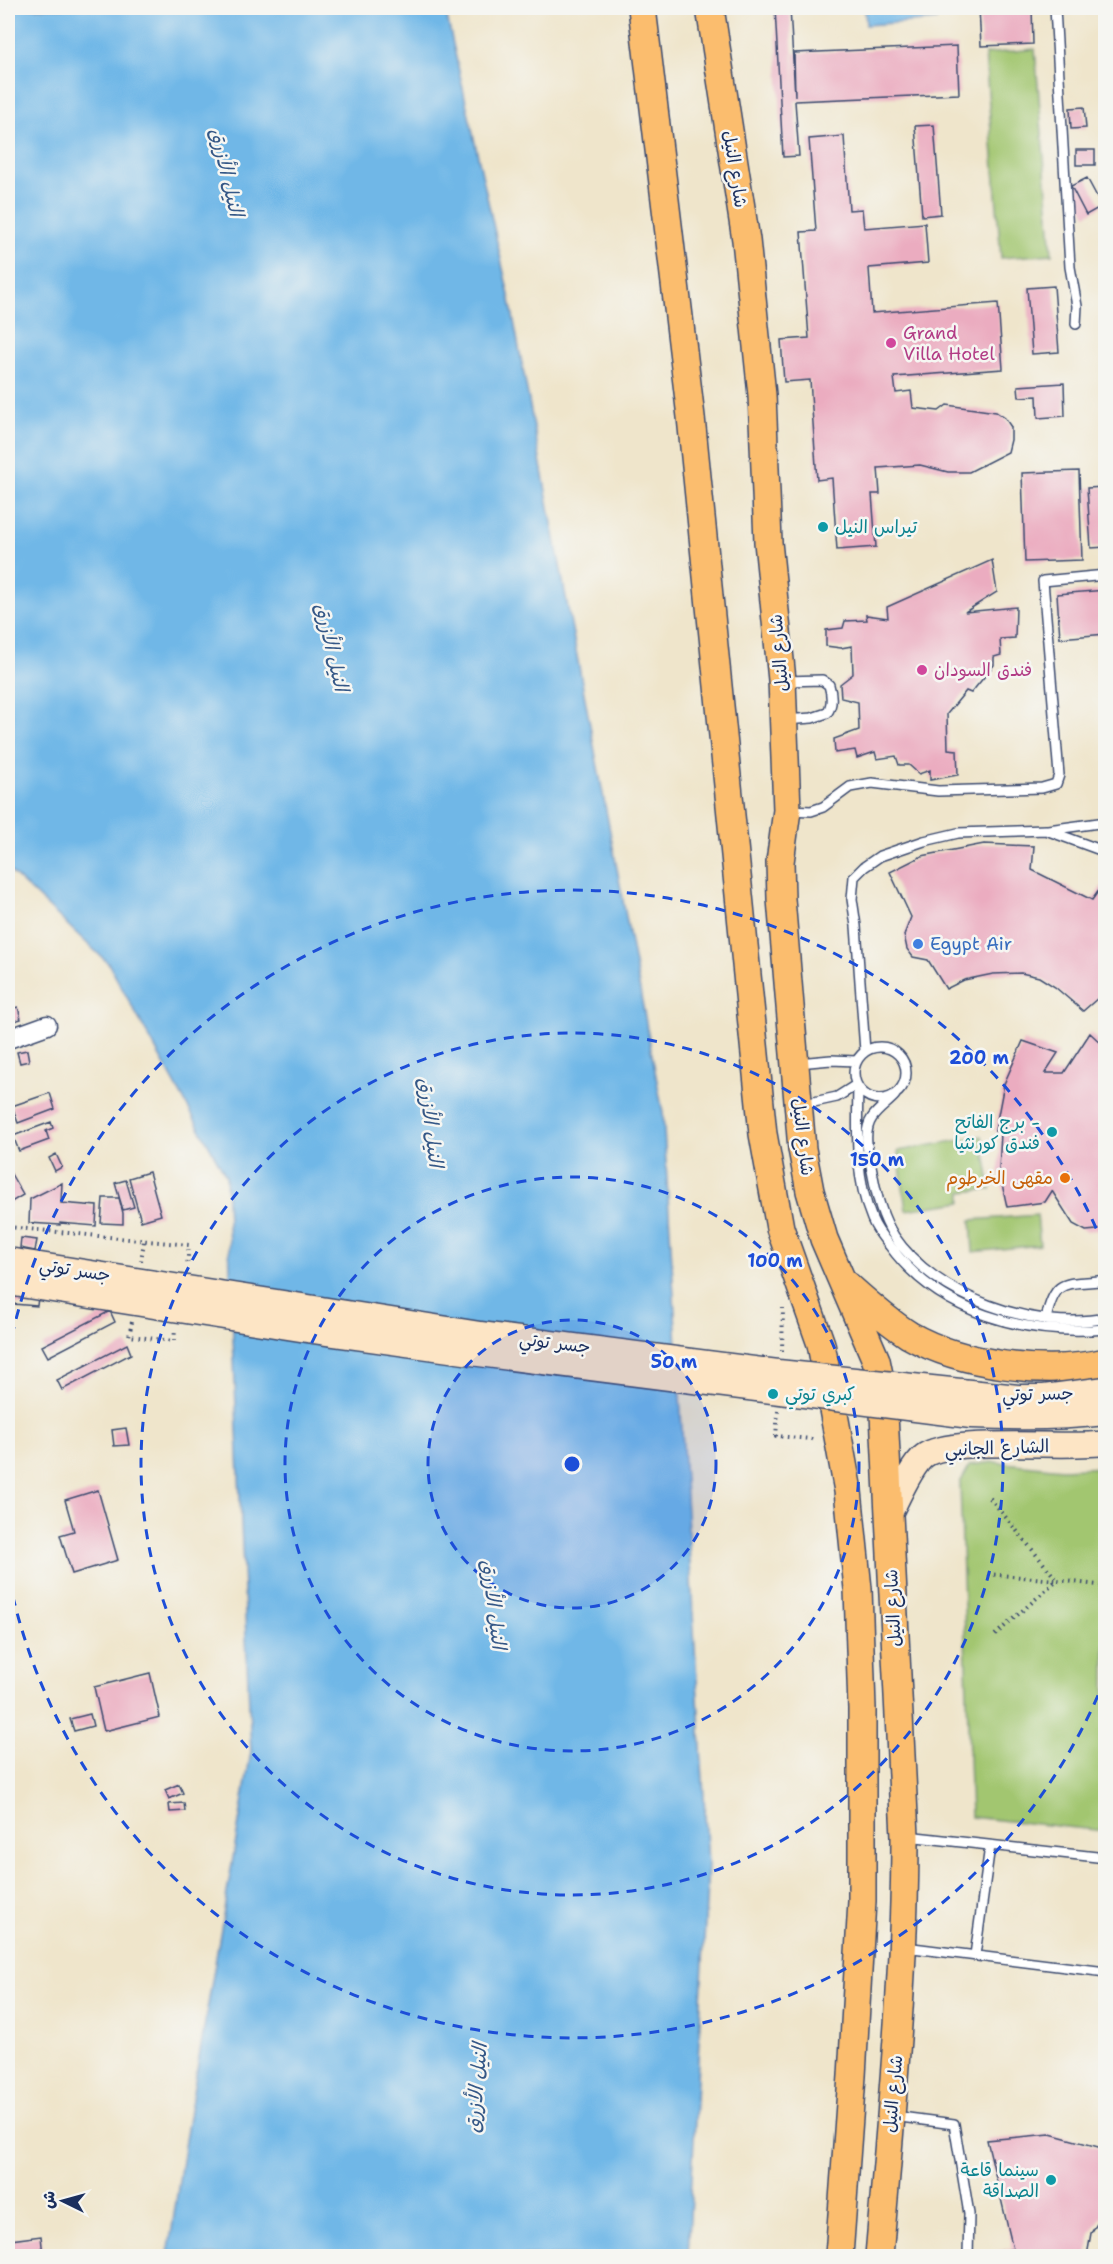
<svg xmlns="http://www.w3.org/2000/svg" width="1113" height="2264" font-family="'Shantell Sans','Playpen Sans Arabic',sans-serif">
<rect width="100%" height="100%" fill="#f6f6f2"/>
<filter id="ink" filterUnits="userSpaceOnUse"><feTurbulence type="fractalNoise" baseFrequency=".0167" numOctaves="2"/><feDisplacementMap in="SourceGraphic" scale="12" xChannelSelector="R" yChannelSelector="G"/><feConvolveMatrix kernelMatrix="1 2 1 2 8 2 1 2 1" color-interpolation-filters="sRGB"/></filter>
<filter id="wash" filterUnits="userSpaceOnUse"><feTurbulence type="fractalNoise" baseFrequency=".008" numOctaves="4" result="noise"/><feDisplacementMap in="SourceGraphic" scale="24" xChannelSelector="R" yChannelSelector="G"/><feGaussianBlur stdDeviation="1.35" result="paint"/><feColorMatrix in="noise" values="0 0 0 0 0 0 0 0 0 0 0 0 0 0 0 0 0 1.4 0 .05"/><feComposite in="paint" operator="in"/></filter>
<g filter="url(#wash)">
<rect width="100%" height="100%" fill="#efe5cb"/>
<path fill="#a2c670" stroke="#5e7a67" stroke-width="1.5" d="M1035,49L1052,254L1001,258L985,54Z
M982,1136L991,1189L962,1192V1202L906,1210L898,1151Z
M1037,1215L1040,1245L973,1252L971,1220Z
M994,1462L1062,1469L1105,1467V1831L971,1817L960,1483L970,1465Z"/>
<path fill="#70b7e7" stroke="#4673a2" stroke-width="1.5" d="M8,8H445L510,300L663,1113L708,1864L688,2256H168L185,2140L251,1752L226,1176L108,963L8,869Z
M865,8H936L937,20L866,25Z"/>
<g id="blocks">
<path fill="#ebacc0" d="M775,8H790L795,96L794,53L957,46L959,94L795,101L799,156L783,157Z
M979,8H1032L1033,44L981,46Z
M1084,107L1086,128L1071,129L1070,108Z
M934,125L941,214L922,216L915,126Z
M844,136L849,210L862,209L864,228L925,223L928,263L869,268L872,313L998,303L1003,369L894,377L896,393L911,391L913,408L939,411L947,405L996,412L1005,418L1011,427V440L1008,452L969,472H948L920,465L878,468L880,494H872L876,547L837,550L832,478L817,480L810,380L784,382L781,340L809,338L801,232L816,231L809,139Z
M1076,150H1095V165H1076Z
M1087,178L1102,206L1086,215L1071,186Z
M1054,286L1059,352L1032,354L1027,288Z
M1064,383L1065,416L1038,418L1037,396L1019,397L1018,386Z
M1079,471L1082,560L1025,562L1022,473Z
M1105,487L1106,547L1091,548L1087,488Z
M992,560L997,592L965,612L1016,607L1015,638L1000,639L1001,655L994,657V665L971,693L966,691L947,714L948,749L957,750L958,775L930,780V770L919,774L909,765H899L896,756L877,759L875,752L857,758L855,750L835,753L834,739L859,730L858,702L841,698L840,684L853,674L852,646L841,648L826,646V630L843,628L845,621L867,620L866,615L888,618L887,607Z
M1106,590V634L1060,638L1057,594Z
M984,844L1034,846L1032,870L1092,900L1102,886L1106,888V991L1083,1011L1055,987L1039,977L1021,973L993,974L964,980L946,989L928,960L913,957L907,949L904,935L911,917L890,872L922,856Z
M18,1007L21,1019L8,1023V1010Z
M1090,1033L1103,1045L1106,1044V1226L1097,1230L1086,1231L1073,1224L1052,1191L1045,1202L1007,1207L999,1170L1001,1133L995,1131L1004,1084L1023,1041L1058,1053L1045,1073H1064Z
M27,1050L29,1061L20,1063L17,1052Z
M50,1093L55,1109L18,1123L12,1106Z
M51,1122L53,1128L46,1131L49,1140L19,1151L13,1136Z
M56,1154L62,1167L55,1171L49,1158Z
M149,1172L161,1215L141,1221L129,1178Z
M11,1174L23,1195L8,1204V1177Z
M126,1180L134,1207L123,1210L115,1183Z
M62,1183L61,1203L97,1206L96,1226L60,1223V1225L29,1223L30,1199Z
M103,1198H119L123,1213V1224L101,1223Z
M21,1238L37,1240L35,1251L20,1248Z
M14,1294L38,1297L37,1306L13,1304Z
M110,1311L115,1322L48,1357L42,1346Z
M127,1344L131,1354L62,1390L57,1380Z
M126,1428L129,1445L114,1446L112,1430Z
M98,1490L118,1560L72,1574L60,1535L74,1531L65,1500Z
M150,1673L160,1717L104,1731L94,1687Z
M90,1714L93,1726L74,1731L70,1719Z
M179,1784L183,1793L169,1799L165,1790Z
M184,1803L185,1811L170,1812L169,1804Z
M1050,2134L1106,2149V2210L1091,2233L1087,2256H984L985,2253L1013,2249L987,2140Z
M41,2236L43,2256H13L11,2240Z"/>
</g>
</g>
<g filter="url(#ink)">
<use href="#blocks" fill-opacity="0" stroke="#3b4a6e" stroke-width="1.5"/>
<g fill="none" stroke-linecap="round" stroke-linejoin="round">
<g stroke="#3b4a6e" stroke-width="12">
<path id="lane" d="M1055,8L1070,267L1077,306L1076,324
M785,720L812,718L827,713C833,705 832,695 829,685L822,680L785,681
M789,810L811,811L823,807L850,787L872,783L938,791L1042,788L1056,784L1059,775L1043,581L1106,575
M1048,830L1106,822
M854 1073a26 26 0 1 1 52 0a26 26 0 1 1-52 0Z
M865,1051L856,926L852,899L854,877L864,867L880,856L924,841L958,833L1046,830L1106,852
M798,1063L831,1060L856,1061
M858,1088C857,1131 855,1179 872,1219C876,1229 883,1238 890,1246C939,1313 1025,1336 1106,1329
M895,1095C888,1103 878,1109 872,1118C861,1134 870,1158 873,1176C877,1197 882,1217 894,1236C935,1297 1035,1332 1106,1318
M800,1105L837,1097L856,1085
M1046,1319C1056,1274 1067,1286 1106,1280
M907,1836L1106,1858
M905,1947L1106,1972
M975,1955L990,1846
M893,2116L954,2124L969,2214L968,2256"/>
</g>
<g stroke="#3b4a6e" stroke-width="21">
<path id="street" d="M8,1039L47,1025"/>
</g>
<g stroke="#3b4a6e" stroke-width="27">
<path id="secondary" d="M889,1515C897,1500 911,1466 924,1456C950,1436 1066,1449 1106,1443"/>
</g>
<g stroke="#3b4a6e" stroke-width="30">
<path id="primary" d="M642,8L691,417L763,1134L780,1228L821,1344L848,1491L858,1589L862,1709V1901L852,2076L839,2256
M710,8L746,240L762,395L768,542L782,680L787,810L780,862L781,899L802,1149L810,1191L824,1239L876,1360L883,1394L905,1836C905,1976 891,2116 879,2256
M848,1286C867,1303 887,1321 909,1335C961,1365 1047,1376 1106,1362"/>
</g>
<path stroke="#3b4a6e" stroke-width="4" stroke-dasharray="1.5 4.5" stroke-linecap="butt" d="M8,1227L189,1245L187,1267
M141,1261L144,1241
M132,1322L129,1336L174,1341L175,1330
M782,1351L783,1308
M778,1411L776,1436L811,1439L815,1441
M990,1498L1057,1580
M988,1574L1056,1580
M995,1635L1057,1580L1106,1586"/>
<use href="#lane" stroke="#fff" stroke-width="9"/>
<use href="#street" stroke="#fff" stroke-width="18"/>
<use href="#secondary" stroke="#fde5c5" stroke-width="24"/>
<use href="#primary" stroke="#fbbd6e" stroke-width="27"/>
<g stroke="#3b4a6e" stroke-width="27" stroke-linecap="butt">
<path id="secondary-bridge" d="M8,1260L480,1334L778,1372L1018,1397H1044L1106,1389
M8,1283L326,1333L479,1354L971,1416C1017,1418 1060,1418 1106,1413"/>
</g>
<use href="#secondary-bridge" stroke="#fde5c5" stroke-width="24"/>
</g>
</g>
<circle cx="572" cy="1464" r="144" fill="#1d4ed8" fill-opacity=".12"/>
<g fill="none" stroke="#1d4ed8" stroke-width="3" stroke-dasharray="10 8">
<circle cx="572" cy="1464" r="144"/>
<circle cx="572" cy="1464" r="287"/>
<circle cx="572" cy="1464" r="431"/>
<path d="M1105 1679A575 575 0 0 1 8 1574M8 1354A575 575 0 0 1 1105 1249"/>
</g>
<g fill="#d1479c" stroke="#f6f6f2" stroke-width="2">
<circle cx="891" cy="343" r="6"/>
<circle cx="922" cy="670" r="6"/>
</g>
<g fill="#0f9aa8" stroke="#f6f6f2" stroke-width="2">
<circle cx="823" cy="527" r="6"/>
<circle cx="1052" cy="1132" r="6"/>
<circle cx="773" cy="1394" r="6"/>
<circle cx="1051" cy="2180" r="6"/>
</g>
<circle fill="#3f7fe0" stroke="#f6f6f2" stroke-width="2" cx="918" cy="944" r="6"/>
<circle fill="#e8710a" stroke="#f6f6f2" stroke-width="2" cx="1065" cy="1178" r="6"/>
<g text-anchor="middle" stroke-width="5" stroke-linejoin="round" paint-order="stroke">
<g font-size="18" fill="#1b2f5e" stroke="#f6f6f2">
<text transform="translate(735 169) rotate(81)" y="6">شارع النيل</text>
<text transform="translate(779 653) rotate(-95)" y="6">شارع النيل</text>
<text transform="translate(803 1137) rotate(83)" y="6">شارع النيل</text>
<text transform="translate(75 1270) rotate(9)" y="6">جسر توتي</text>
<text transform="translate(555 1343) rotate(7)" y="6">جسر توتي</text>
<text transform="translate(1038 1394) rotate(-1)" y="6">جسر توتي</text>
<text transform="translate(997 1448) rotate(-2)" y="6">الشارع الجانبي</text>
<text transform="translate(893 1608) rotate(-93)" y="6">شارع النيل</text>
<text transform="translate(893 2094) rotate(-85)" y="6">شارع النيل</text>
</g>
<g font-size="18" fill="#b23c85" stroke="#f6f6f2" text-anchor="start">
<text x="903" y="339">Grand<tspan x="903" dy="21">Villa Hotel</tspan></text>
<text x="934" y="676">فندق السودان</text>
</g>
<g font-size="18" fill="#0d838f" stroke="#f6f6f2" text-anchor="start">
<text x="835" y="533">تيراس النيل</text>
<text x="1040" y="1128" text-anchor="end">برج الفاتح -<tspan x="1040" dy="21">فندق كورنثيا</tspan></text>
<text x="785" y="1400">كبري توتي</text>
<text x="1039" y="2176" text-anchor="end">سينما قاعة<tspan x="1039" dy="21">الصداقة</tspan></text>
</g>
<g font-size="18" fill="#366cbe" stroke="#f6f6f2" text-anchor="start">
<text x="930" y="950">Egypt Air</text>
</g>
<g font-size="18" fill="#c56008" stroke="#f6f6f2" text-anchor="end">
<text x="1053" y="1184">مقهى الخرطوم</text>
</g>
<g font-size="20" font-style="italic" fill="#355887" stroke="#f6f6f2">
<text transform="translate(227 172) rotate(77)" y="7">النيل الأزرق</text>
<text transform="translate(332 647) rotate(77)" y="7">النيل الأزرق</text>
<text transform="translate(431 1122) rotate(83)" y="7">النيل الأزرق</text>
<text transform="translate(494 1604) rotate(83)" y="7">النيل الأزرق</text>
<text transform="translate(476 2088) rotate(-85)" y="7">النيل الأزرق</text>
</g>
</g>
<circle cx="572" cy="1464" r="9" fill="#1d4ed8" stroke="#f6f6f2" stroke-width="3"/>
<g font-size="18" text-anchor="middle" font-weight="bold" fill="#1d4ed8" stroke="#f6f6f2" stroke-width="5" stroke-linejoin="round" paint-order="stroke">
<text x="979" y="1064">200 m</text>
<text x="877" y="1166">150 m</text>
<text x="775" y="1267">100 m</text>
<text x="674" y="1368">50 m</text>
</g>
<rect width="1113" height="2264" fill="none" stroke="#f6f6f2" stroke-width="30"/>
<g transform="translate(63 2201) rotate(275)" stroke="#f6f6f2" stroke-width="4.5" paint-order="stroke">
<path d="M0-4.5L10 22L0 15L-10 22Z" fill="#1b2f5e"/>
<text y="-9" font-size="16" font-weight="bold" text-anchor="middle" fill="#1b2f5e">ش</text>
</g>
</svg>
